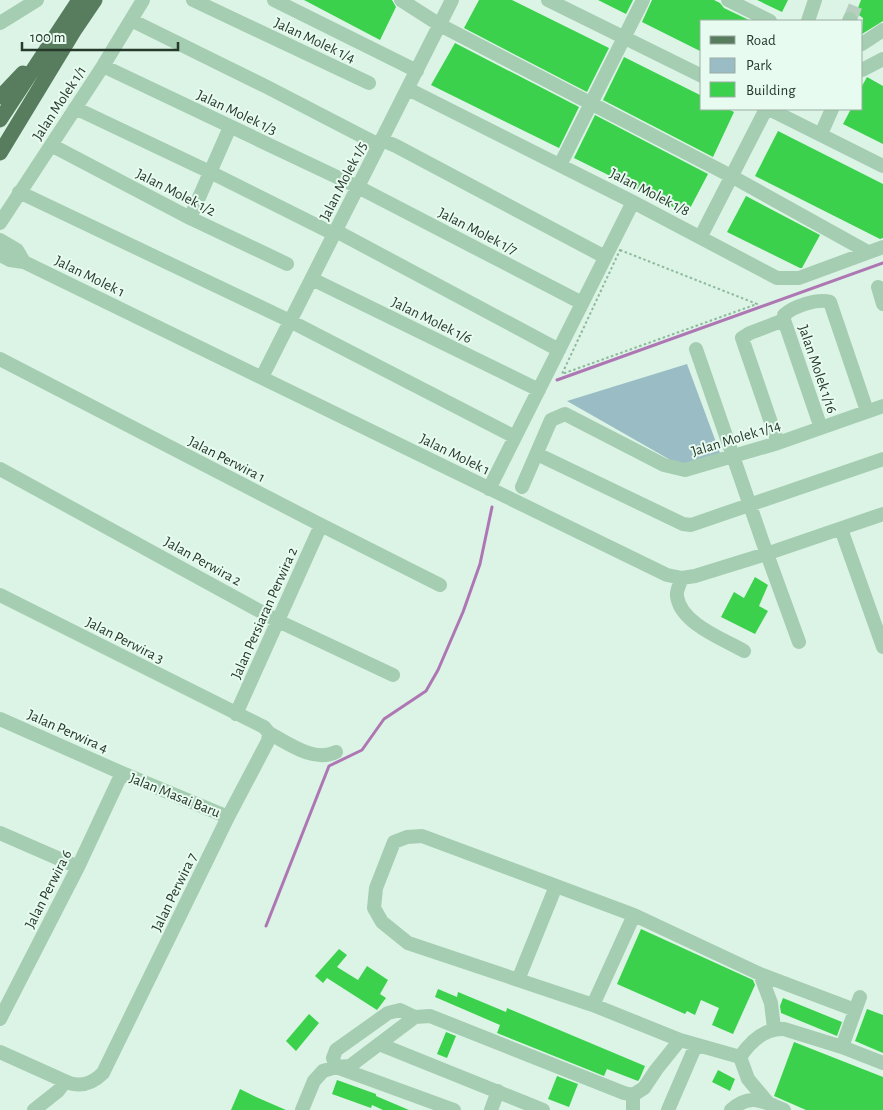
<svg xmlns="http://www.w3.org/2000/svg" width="883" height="1110" font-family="'Alegreya Sans',sans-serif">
<rect width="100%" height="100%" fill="#dbf4e5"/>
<path fill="#99bcc5" d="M687,364L720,453L681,466L567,401Z"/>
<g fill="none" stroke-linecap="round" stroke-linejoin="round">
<path stroke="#ae77b4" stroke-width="3" d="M557,380L883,263
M266,926L329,766L362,750L384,719L426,691L438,670L463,612L480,564L492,507"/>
</g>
<path fill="#3cd14c" d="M304,0H392L396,7L380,40Z
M479,0H512L609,48L587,92L464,28Z
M598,0H633L626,14Z
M652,0H714L720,3L724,8L751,21H702V52L642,22Z
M757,0H788L782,12Z
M861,0H883V21L862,34L863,18L856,13Z
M455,43L579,107L559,148L431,85Z
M624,57L702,96V109H728L734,112L713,157L603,100Z
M867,77L883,86V144L843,124L851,109H862V86Z
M595,115L708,174L687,214L574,158Z
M778,131L883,184V238L880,239L755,176Z
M746,196L820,235L802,268H800L727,232Z
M755,577L768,585L759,606L768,611L755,634L721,617L734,592L744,598Z
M641,929L753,980L755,985L733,1034L712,1025L719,1008L701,1000L695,1015L687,1011L685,1014L617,984Z
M339,949L347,955L337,967L358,980L367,966L388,980L380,994L386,998L377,1010L327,978L323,983L315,976Z
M438,989L457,997L458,992L506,1012L507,1008L645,1066L640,1078L638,1081L607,1069L604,1076L497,1033L500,1025L435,997Z
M783,998L842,1022L837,1036L781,1013L780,1006Z
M867,1009L883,1015V1053L855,1041Z
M309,1014L319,1023L296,1051L286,1041Z
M446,1032L456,1036L447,1058L437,1054Z
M794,1042L883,1077V1110H806L774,1096Z
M718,1070L735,1079L730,1091L712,1082Z
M557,1076L578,1084L569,1107L548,1099Z
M337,1080L376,1094V1096L409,1110H383L372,1105L371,1108L332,1094Z
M240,1089L256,1097L286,1110H231Z"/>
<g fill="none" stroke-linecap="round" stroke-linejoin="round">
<path stroke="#b7cfc0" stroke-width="14" stroke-dasharray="14 7" stroke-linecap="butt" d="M850,19L858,0"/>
<path stroke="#8fb99c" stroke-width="2" stroke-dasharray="2.5 2.5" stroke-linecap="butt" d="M620,250L757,304L562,374Z"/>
<path stroke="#a5cdb2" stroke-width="14" d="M193,0L369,83
M274,0L417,71
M401,0L440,25L731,176L868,252
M548,0L702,76
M728,0L770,21
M131,20L267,87L379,145
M808,21L815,0
M849,21L850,19
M0,23L37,0
M862,44L883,30
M103,66L358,187L582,303
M862,70L883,59
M408,89L633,202L777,278H799L883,247
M75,108L210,172L334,234
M769,109L883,166
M821,134L832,109
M382,140L396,146L605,257
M51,145L190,218L287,264
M560,165L643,0
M19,192L290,321L515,437
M190,218L230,127
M0,223L103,66L143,0
M336,231L559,350
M701,236L766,109
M0,240L17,250L24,262
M0,255L10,260L24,262L667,575L682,578L695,576L766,554L883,514
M312,279L539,390
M878,287L883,304
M784,320V315C794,306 818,298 830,302L867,411
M784,320L821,428
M696,349L763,543L799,642
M0,359L321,525L440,585
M262,377L452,0
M778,443L742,338L750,333L784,320
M537,454L683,524L691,525L883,459
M0,469L278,621L393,675
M522,487L551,420L565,414L664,465L685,470L778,443L883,406
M489,489L633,202
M841,529L883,647
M682,578C680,583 676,591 677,596C680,623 723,639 744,651
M0,595L264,727L269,733L268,741L228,817L103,1073C93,1083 83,1087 69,1083L0,1052
M236,714L321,525
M0,719L122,773L228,817
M269,733C288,743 314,763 336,752
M0,833L78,867
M760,974L771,1003L774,1028
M518,980L556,886
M593,1005L634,915
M415,1017L400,1010L388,1013L336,1050L333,1058L336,1067L454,1110
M0,1019L78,867L122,773
M680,1040L593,1005L408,943L382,922L374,908L376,888L394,842L407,837L422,836L634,915L760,974L855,1010
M379,1044L543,1110
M842,1047L860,997
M740,1057C750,1042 764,1028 784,1029L842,1047L883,1063
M633,1095V1110
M34,1110L58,1091L65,1082
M302,1110L314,1081L323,1071L336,1067L350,1066L415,1017L430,1016L624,1093L633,1095L644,1088L656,1070L680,1040L740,1057L748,1079L769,1104
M491,1110L498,1091
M668,1110L696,1045
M731,1110C750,1093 762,1101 784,1110"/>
<path stroke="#577c5e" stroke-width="15" d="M0,97L23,73
M0,120L79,0
M0,153L74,31L95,0"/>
</g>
<g text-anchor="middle" stroke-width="4" stroke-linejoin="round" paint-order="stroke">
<g font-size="15" fill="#27392a" stroke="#e8fbf0">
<text transform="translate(315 40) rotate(25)" y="5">Jalan Molek 1/4</text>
<text transform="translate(59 103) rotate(-57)" y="5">Jalan Molek 1/1</text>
<text transform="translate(237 112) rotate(25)" y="5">Jalan Molek 1/3</text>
<text transform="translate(343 181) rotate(-63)" y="5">Jalan Molek 1/5</text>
<text transform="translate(176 192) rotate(27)" y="5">Jalan Molek 1/2</text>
<text transform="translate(650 192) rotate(27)" y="5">Jalan Molek 1/8</text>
<text transform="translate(478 231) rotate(27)" y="5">Jalan Molek 1/7</text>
<text transform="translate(90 276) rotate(26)" y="5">Jalan Molek 1</text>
<text transform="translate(432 320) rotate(26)" y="5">Jalan Molek 1/6</text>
<text transform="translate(818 369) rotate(71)" y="5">Jalan Molek 1/16</text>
<text transform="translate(736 438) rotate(-17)" y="5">Jalan Molek 1/14</text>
<text transform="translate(455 454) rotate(26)" y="5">Jalan Molek 1</text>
<text transform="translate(227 459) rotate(27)" y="5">Jalan Perwira 1</text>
<text transform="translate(203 561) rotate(29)" y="5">Jalan Perwira 2</text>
<text transform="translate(264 613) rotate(-66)" y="5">Jalan Persiaran Perwira 2</text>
<text transform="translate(125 640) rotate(27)" y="5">Jalan Perwira 3</text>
<text transform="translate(68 731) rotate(24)" y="5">Jalan Perwira 4</text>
<text transform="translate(175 795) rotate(22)" y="5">Jalan Masai Baru</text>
<text transform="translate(48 889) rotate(-63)" y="5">Jalan Perwira 6</text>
<text transform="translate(174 892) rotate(-64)" y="5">Jalan Perwira 7</text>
</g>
</g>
<rect x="700" y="20" width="162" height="90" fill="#e8fbf0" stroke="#9bada1"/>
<rect x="710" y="36" width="25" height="8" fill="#577c5e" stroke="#9bada1"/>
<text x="746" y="45" font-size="15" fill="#27392a">Road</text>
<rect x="710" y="58" width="25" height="15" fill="#99bcc5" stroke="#9bada1"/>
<text x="746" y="70" font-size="15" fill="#27392a">Park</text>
<rect x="710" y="82" width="25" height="15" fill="#3cd14c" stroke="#9bada1"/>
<text x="746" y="95" font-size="15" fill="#27392a">Building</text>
<path d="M22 42v8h156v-8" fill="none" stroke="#27392a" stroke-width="2.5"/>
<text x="30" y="42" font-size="15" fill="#27392a" stroke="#e8fbf0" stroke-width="4" paint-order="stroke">100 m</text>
</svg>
